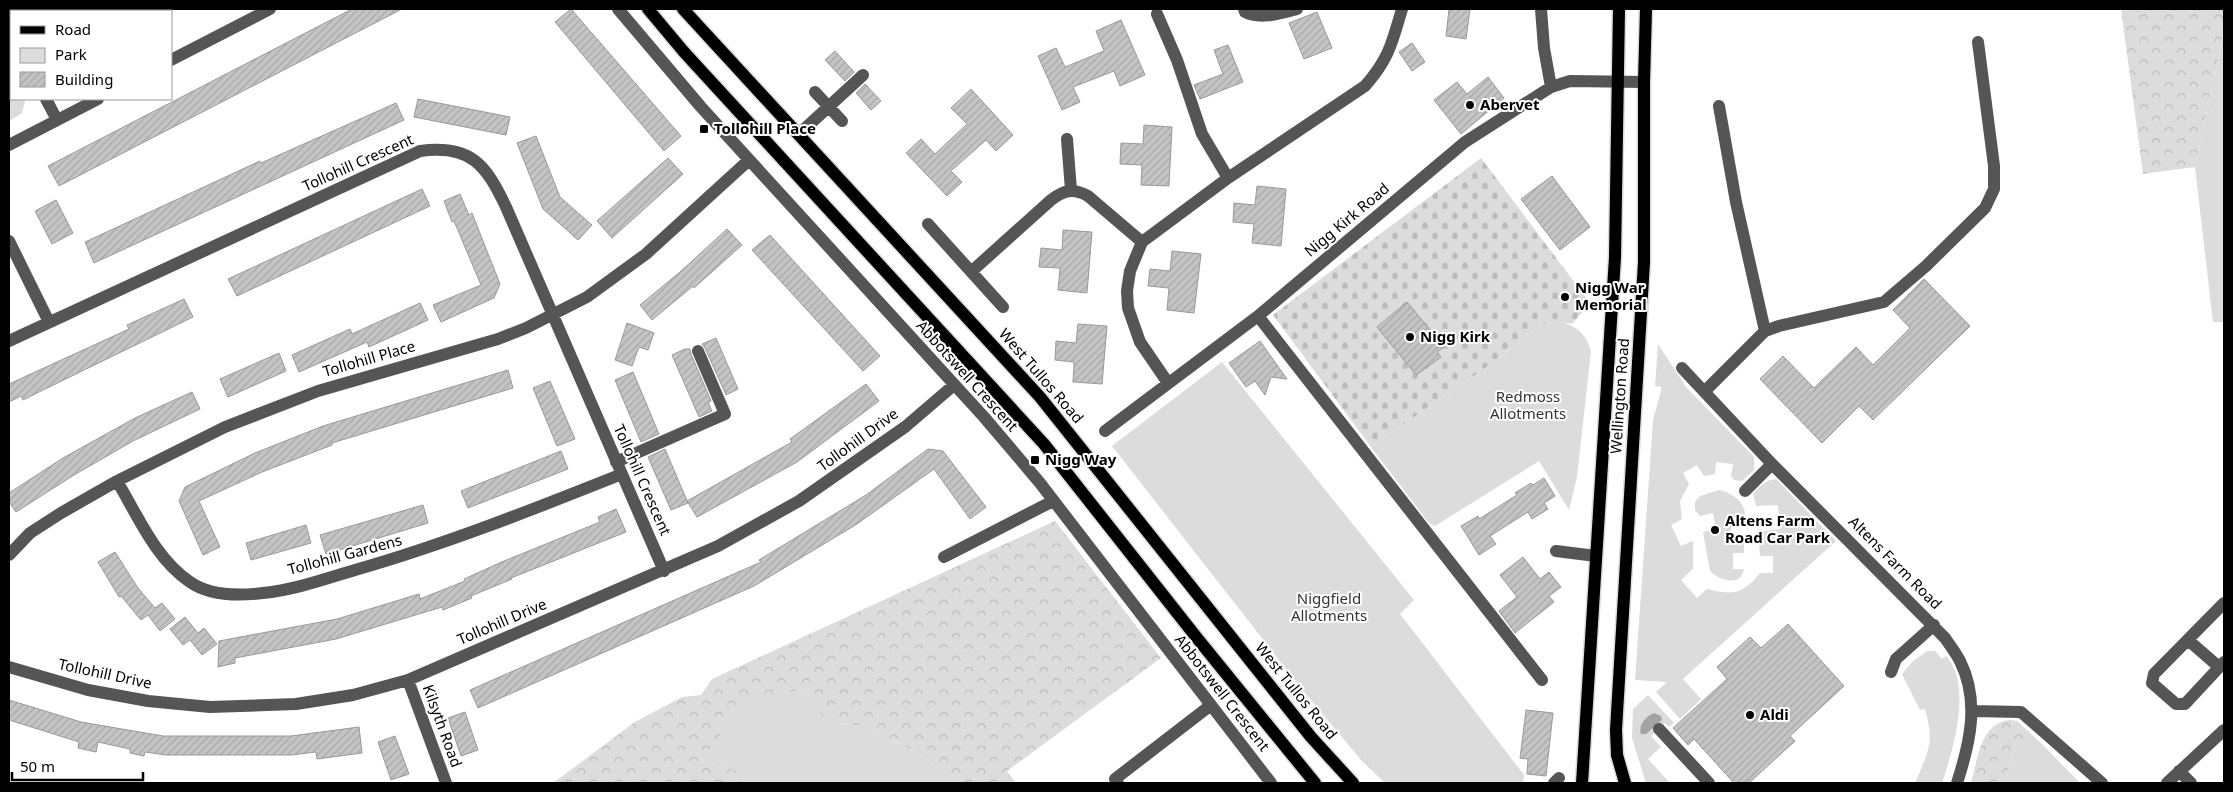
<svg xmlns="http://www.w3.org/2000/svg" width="2233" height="792" font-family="'Noto Sans',sans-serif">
<defs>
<pattern id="forest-crowns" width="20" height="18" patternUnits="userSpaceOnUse" patternTransform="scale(1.25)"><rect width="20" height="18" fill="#dcdcdc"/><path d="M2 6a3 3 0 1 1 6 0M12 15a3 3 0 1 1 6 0" fill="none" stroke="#bbb"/></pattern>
<pattern id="cemetery-stones" width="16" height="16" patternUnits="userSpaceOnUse" patternTransform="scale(1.25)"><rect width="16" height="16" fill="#dcdcdc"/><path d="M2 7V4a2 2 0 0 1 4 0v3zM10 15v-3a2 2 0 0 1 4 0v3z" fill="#bbb"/></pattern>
<pattern id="building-hatch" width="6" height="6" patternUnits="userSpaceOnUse" patternTransform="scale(1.25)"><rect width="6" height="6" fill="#c4c4c4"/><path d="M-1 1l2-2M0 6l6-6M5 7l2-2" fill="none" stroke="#a7a7a7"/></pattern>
</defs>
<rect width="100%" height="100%" fill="#fff"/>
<path fill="#dcdcdc" d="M2224,32V322H2213L2195,167Z
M9,67L11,72V99H24L25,101L22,113L9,121Z
M1560,322C1577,326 1586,334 1591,351L1577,477L1569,510L1539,461L1435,526L1429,523L1371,447L1488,366L1543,324Z
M1658,344L1686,387L1754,457V470L1742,481L1734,480L1731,476L1733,464L1716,462L1715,474L1704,476L1697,465L1683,473L1689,484L1680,501L1682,519L1671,525L1681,546L1693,541V569L1681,580L1697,598L1707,589C1733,595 1742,595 1760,573H1773V556H1760L1758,532L1780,529L1778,505L1756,506L1753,494C1760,486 1765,480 1776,479L1836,541L1683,679L1701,699L1680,719L1656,692L1667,682L1635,680L1653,420L1661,391V387L1655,386Z
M1222,362L1414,600L1400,614L1524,775L1523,783H1385L1362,761L1300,687L1112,446Z
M1719,490C1733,493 1749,504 1744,521L1731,522V538H1744V553H1733V569H1744C1741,588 1719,580 1710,571L1703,532L1716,529L1713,513L1700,516L1695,510V502L1700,496Z
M1927,651H1935L1942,659L1946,656C1973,685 1953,750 1942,783H1915C1928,752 1935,743 1925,709L1920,710L1902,674L1913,661Z
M806,689L826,723L864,726L912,750L960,783H741L744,772L702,762L743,700Z
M1648,695L1674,723L1669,727L1665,723L1651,736L1661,747L1648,759L1670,783H1646L1632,738L1633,709Z
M2015,743H2041L2080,783H2006Z"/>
<path fill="url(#forest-crowns)" d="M2121,9H2224V32L2195,167L2143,174Z
M1055,521L1161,658L1007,771L1016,783H960L912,750L864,726L826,723L806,689L743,701L702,762L744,772L741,783H553L635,722L682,697L701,695L712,679Z
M2010,720L2017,721L2041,743H2015L2006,783H1971C1978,759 1980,723 2010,720Z"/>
<path fill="url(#cemetery-stones)" d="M1481,158L1590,303L1572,324L1560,322L1543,324L1488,366L1371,447L1273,315Z"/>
<path fill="#a3a3a3" d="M1654,713L1661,716L1662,720L1646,734H1641C1638,725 1646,716 1654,713Z"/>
<path fill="url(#building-hatch)" stroke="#999" d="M352,9H402L59,186L48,166Z
M571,9L681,136L664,151L555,22Z
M1449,9H1470L1466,39L1446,36Z
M1317,12L1332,48L1304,59L1289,23Z
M1121,20L1145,75L1120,86L1114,71L1073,87L1080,102L1062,110L1038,56L1056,48L1065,67L1087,58L1104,51L1096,31Z
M1412,43L1425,62L1412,71L1399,52Z
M1228,45L1243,82L1200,99L1194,85L1223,74L1214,50Z
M835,51L854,72L845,81L825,60Z
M1488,77L1504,98L1461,134L1434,100L1457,82L1467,94Z
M865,84L881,101L871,110L856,93Z
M971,89L1013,135L996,151L986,140L951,171L962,182L947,196L906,153L921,139L935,154L967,124L951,108Z
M418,99L510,117L506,135L414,117Z
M396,103L404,120L94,263L85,242L260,161L261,163Z
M1144,125L1172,127L1169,186L1141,185L1142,165L1120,164L1121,143L1143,144Z
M536,136L560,197L592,225L578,240L543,209L517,143Z
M668,158L683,174L612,238L597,221Z
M1552,176L1590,227L1560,250L1521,199Z
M1257,186L1286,189L1281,246L1252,243L1254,224L1233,222L1234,203L1255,205Z
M422,189L430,206L237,296L228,279Z
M460,194L469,215L472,213L500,284L494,298L441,322L433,305L481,285L454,221L452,222L444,201Z
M56,200L73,233L52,244L35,211Z
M727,229L742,245L694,288L693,286L652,320L640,305L680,272Z
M1063,230L1092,232L1087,293L1058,290L1060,268L1039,267L1041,248L1062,250Z
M770,235L880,356L863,371L752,250Z
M1172,251L1201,254L1194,313L1167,310L1169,288L1148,286L1150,269L1170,271Z
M1924,279L1970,326L1873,420L1859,406L1822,443L1760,379L1783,356L1814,388L1856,347L1873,365L1910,328L1893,310Z
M184,299L193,317L41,391L23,400L21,396L9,402V384L129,329L127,325Z
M1407,302L1444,347L1437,352L1441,357L1416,375L1377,327Z
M420,303L428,320L369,347L367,342L299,372L292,355L350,329L352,334Z
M627,323L654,333L648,350L639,347L632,366L615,360Z
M1078,324L1107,326L1102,384L1073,382L1074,362L1055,360L1056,341L1076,343Z
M716,338L738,389L726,395L705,348L702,344Z
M1260,341L1287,379L1271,377L1265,395L1255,381L1246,387L1229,363Z
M685,349H690L691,354L711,401L708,402L712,411L699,417L672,355Z
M279,353L286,371L228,397L220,379Z
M508,370L513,388L332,443V445L262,472L199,501L220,547L203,555L179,501L185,487L255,453L323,426Z
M633,372L659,434L641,442L615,380Z
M550,381L575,439L557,446L533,388Z
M866,384L879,401L797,462L697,517L687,501L792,442L790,439Z
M192,392L200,409L133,441L74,475L16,512L9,502V493L63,458L135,418Z
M665,449L688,503L671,510L648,457Z
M928,449L943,451L986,507L970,519L934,469L857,524L754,586L478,708L470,690L761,562L759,560L866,495Z
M561,451L568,469L468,508L461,491Z
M1544,478L1555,496L1544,503L1548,509L1532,519L1528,512L1490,536L1496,544L1479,555L1461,526L1478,516L1479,519L1517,495L1515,493L1531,483L1533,485Z
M423,505L428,523L326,554L320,535Z
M616,509L626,532L511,578L512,579L471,596L472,598L443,610L442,607L336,639L235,658V663L218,667L219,641L337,619L419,594L420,599L465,581L464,579L504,561L600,522L598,517Z
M306,525L311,543L251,560L246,543Z
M115,552L138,588L155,608L162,603L175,619L160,631L148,615L141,620L121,596L119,597L98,562Z
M1523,557L1540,579L1549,572L1561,587L1549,596L1554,602L1515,633L1499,611L1517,597L1500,575Z
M185,617L198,633L204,628L217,644L202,655L190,640L183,645L170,629Z
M1788,624L1844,686L1790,736L1795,741L1749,783H1734L1694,739L1688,745L1673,728L1727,679L1717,667L1750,637L1761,648Z
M9,700L81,722L163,736H291L359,727L362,753L317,759L316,752L291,755H166L145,752L144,756L130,753V749L98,742L96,752L78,748L79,742L9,720Z
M1526,710L1553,713L1546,776L1527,774L1528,759L1520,758Z
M465,712L478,750L461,756L448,718Z
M395,736L409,774L391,780L378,742Z"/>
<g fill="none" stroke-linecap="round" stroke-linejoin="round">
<g stroke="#dbdbdb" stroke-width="15">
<path id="major" d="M648,9L684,52L1044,444L1197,638L1315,783
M683,9L1040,397L1311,737L1353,783
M1582,783L1615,257L1619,9
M1625,783L1617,755L1616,730L1644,262V82L1646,9"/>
</g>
<path stroke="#555" stroke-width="12" d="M618,9L701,107L984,417L1040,483L1271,783
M1244,9L1245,12C1260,20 1282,13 1297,9
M1541,9L1544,48L1551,87
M1157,14L1177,60L1202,134L1228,178
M9,32L11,36
M171,60L270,9
M815,92L842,121
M46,99L57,120
M799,134L863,75
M1067,139L1071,190
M9,145L98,99
M928,224L1003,307
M9,241L49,322
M972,271L1051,200C1064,190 1073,188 1088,196L1142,242
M1258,316L1542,680
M1765,331L1779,326L1884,302L1926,266L1985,208L1994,189V166L1978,42
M9,341L420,151C471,144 486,165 506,207L664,571
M1682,368L1772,464L1945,638C1950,645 1956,653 1960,661C1980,701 1970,743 1957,783
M1168,383L1140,342L1128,308L1127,291L1130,271L1142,242L1228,178L1365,86C1389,59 1392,43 1402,9
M1705,391L1765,331L1736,202L1719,106
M1105,431L1258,316L1465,142L1551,87L1570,81L1644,82
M616,462L725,414L698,351
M117,481C138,516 155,558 190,582C210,596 239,596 263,593C294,590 325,579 355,570C446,544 534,509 622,474
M1745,491L1772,464
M1556,551L1596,556
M9,555L30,533L61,513L117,481L225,427L318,391L498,339L526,328L587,297L646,254L749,160
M944,557L1053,501
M2224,603L2154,674L2152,683L2176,704H2185L2224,662
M2188,640L2219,667
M9,667L88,690L148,701L210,707L296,704L353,695L408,680L718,546L799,501L905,427L954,385
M1891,672L1896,659L1934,625
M408,680L446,783
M1972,711L2021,712L2102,783
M1659,729L1709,783
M2179,771L2191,783
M1118,783L1115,779L1211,705
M1554,783L1559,778
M2167,783L2224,730"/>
<use href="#major" stroke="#000" stroke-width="12"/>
</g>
<g fill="#000" stroke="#fff" stroke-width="2">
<circle cx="1470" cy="105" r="5"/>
<rect x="699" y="124" width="10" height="10" rx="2.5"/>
<circle cx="1565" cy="297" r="5"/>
<circle cx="1410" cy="337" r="5"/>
<rect x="1030" y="455" width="10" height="10" rx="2.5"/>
<circle cx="1715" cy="530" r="5"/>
<circle cx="1750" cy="715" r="5"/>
</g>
<g text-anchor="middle" stroke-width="4" stroke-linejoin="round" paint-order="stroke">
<g font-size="15" font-weight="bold" fill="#000" stroke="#fff" text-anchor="start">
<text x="1480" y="110">Abervet</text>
<text x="714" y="134">Tollohill Place</text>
<text x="1575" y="293">Nigg War<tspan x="1575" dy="17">Memorial</tspan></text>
<text x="1420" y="342">Nigg Kirk</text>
<text x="1045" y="465">Nigg Way</text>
<text x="1725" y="526">Altens Farm<tspan x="1725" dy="17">Road Car Park</tspan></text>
<text x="1760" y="720">Aldi</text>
</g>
<g font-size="15" fill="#000" stroke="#fff">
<text transform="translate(358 163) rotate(-24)" y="5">Tollohill Crescent</text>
<text transform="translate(1347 220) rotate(-40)" y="5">Nigg Kirk Road</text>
<text transform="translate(369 359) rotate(-16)" y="5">Tollohill Place</text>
<text transform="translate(967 376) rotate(48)" y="5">Abbotswell Crescent</text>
<text transform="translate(1041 376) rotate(49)" y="5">West Tullos Road</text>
<text transform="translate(1620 396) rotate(-86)" y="5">Wellington Road</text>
<text transform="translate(858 440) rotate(-36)" y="5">Tollohill Drive</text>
<text transform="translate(642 480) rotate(66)" y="5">Tollohill Crescent</text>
<text transform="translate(345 555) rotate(-15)" y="5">Tollohill Gardens</text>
<text transform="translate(1895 563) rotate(45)" y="5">Altens Farm Road</text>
<text transform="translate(502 622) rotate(-23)" y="5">Tollohill Drive</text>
<text transform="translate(105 674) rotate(12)" y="5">Tollohill Drive</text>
<text transform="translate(1296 691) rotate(51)" y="5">West Tullos Road</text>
<text transform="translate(1222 693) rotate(52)" y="5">Abbotswell Crescent</text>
<text transform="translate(442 726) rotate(70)" y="5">Kilsyth Road</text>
</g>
<g font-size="15" fill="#333" stroke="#fff">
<text x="1528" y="402">Redmoss<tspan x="1528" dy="17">Allotments</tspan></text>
<text x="1329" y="604">Niggfield<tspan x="1329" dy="17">Allotments</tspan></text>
</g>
</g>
<rect width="2233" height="792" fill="none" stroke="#000000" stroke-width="20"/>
<rect x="10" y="10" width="162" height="90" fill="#ffffff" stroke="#999999"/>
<rect x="20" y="26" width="25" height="8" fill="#000000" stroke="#999999"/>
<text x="55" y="35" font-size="15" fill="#000000">Road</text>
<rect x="20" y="48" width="25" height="15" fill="#dcdcdc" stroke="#999999"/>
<text x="55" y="60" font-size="15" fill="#000000">Park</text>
<rect x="20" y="72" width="25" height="15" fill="url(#building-hatch)" stroke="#999999"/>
<text x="55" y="85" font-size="15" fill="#000000">Building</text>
<path d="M12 772v8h131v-8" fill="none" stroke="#000000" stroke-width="2.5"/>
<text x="20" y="772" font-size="15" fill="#000000" stroke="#ffffff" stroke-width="4" paint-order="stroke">50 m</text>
</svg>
